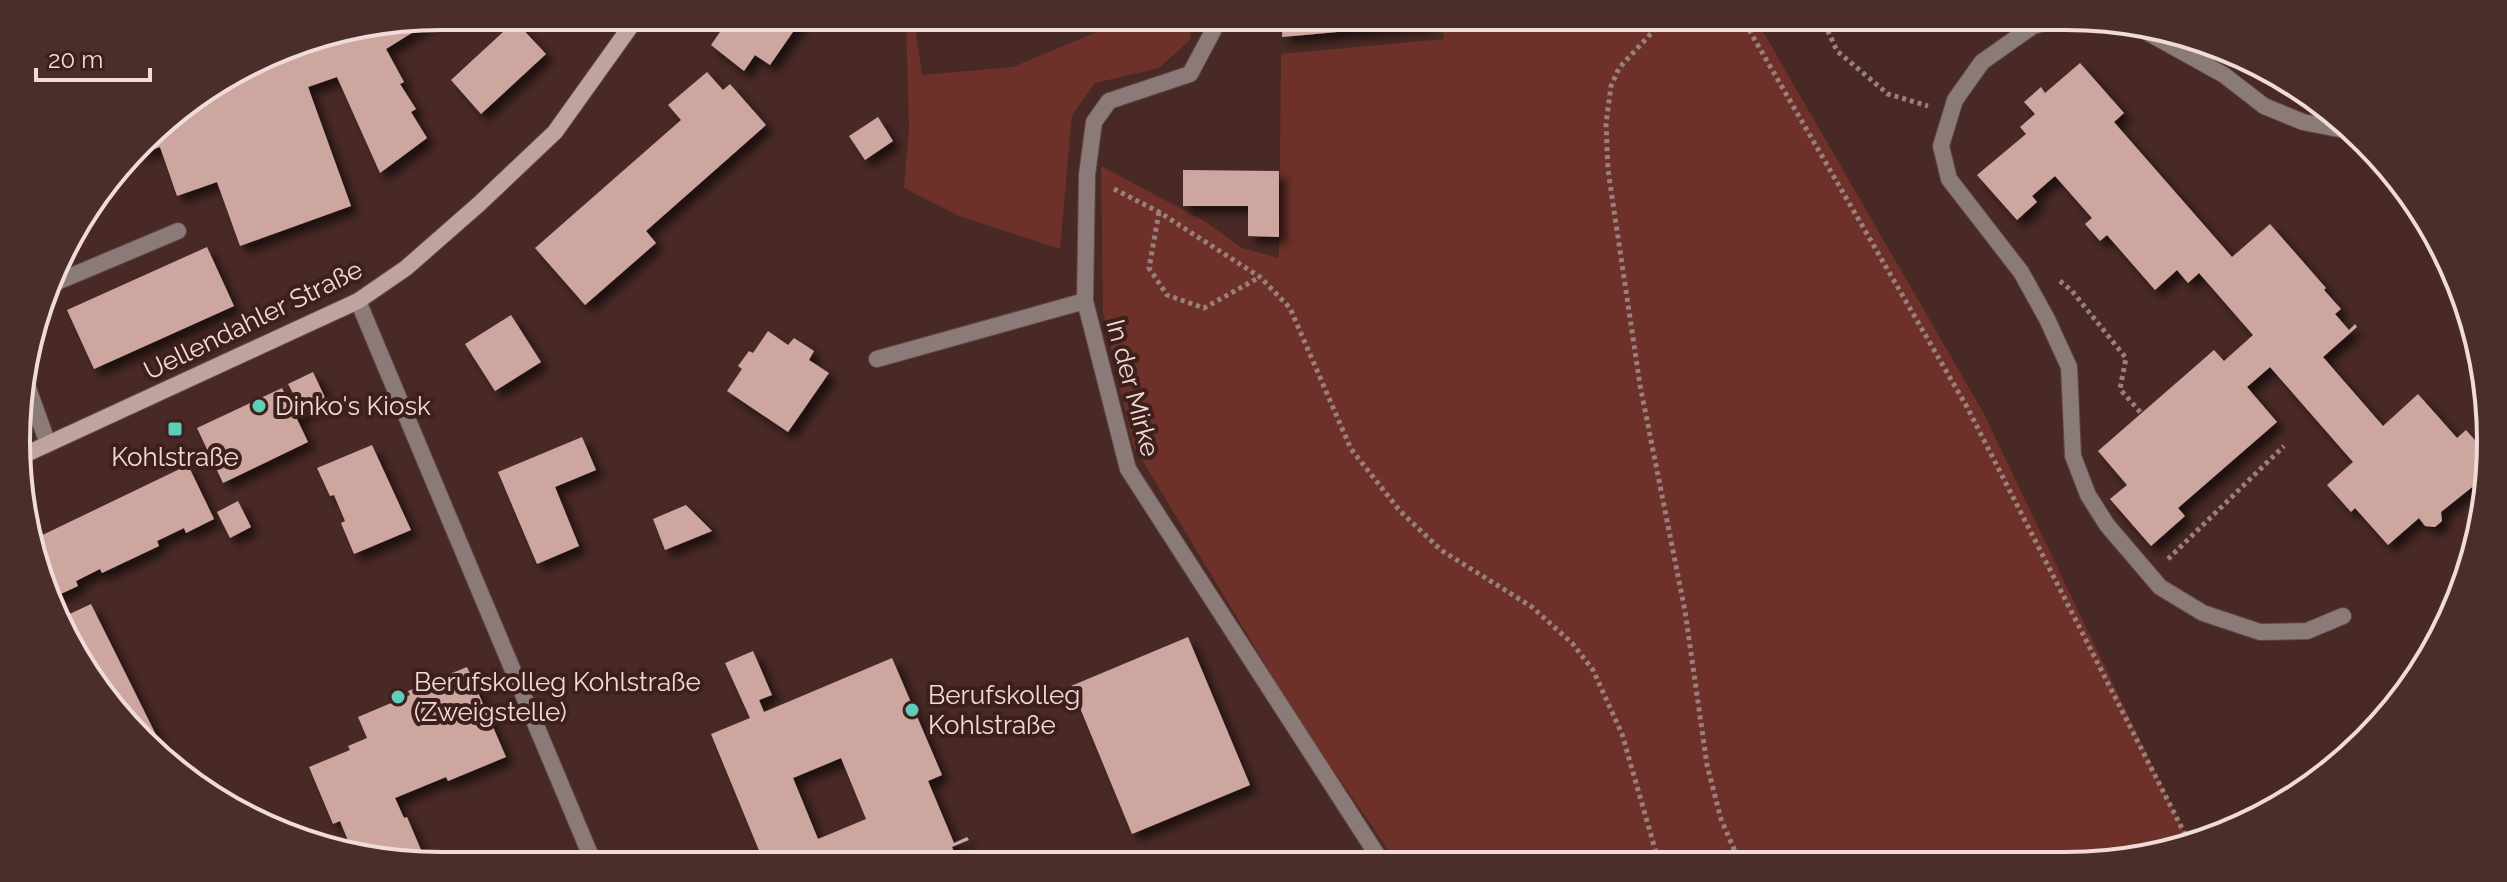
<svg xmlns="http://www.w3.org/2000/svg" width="2507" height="882" font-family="Raleway,sans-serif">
<defs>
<filter id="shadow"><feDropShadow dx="7" dy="7" stdDeviation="4" flood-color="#0009"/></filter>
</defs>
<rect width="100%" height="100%" fill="#482925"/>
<path fill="#6d3129" d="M906,16H914L922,75L1013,67L1123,21L1192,16L1190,40L1159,68L1095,83L1072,115L1060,249L959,216L904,188L909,129Z
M1481,16H1754L1983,412L2189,842L2122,862L1398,864L1300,722L1133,445L1103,312L1101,166L1204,221L1242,248L1279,258L1281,54L1444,39L1442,26Z"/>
<path fill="#cda6a0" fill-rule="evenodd" filter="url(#shadow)" d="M439,16L386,49L404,82L400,84L416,109L411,112L427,138L380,173L337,77L308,87L351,206L240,246L217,182L177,196L160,147L134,156L160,122L279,48Z
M731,16H804L770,65L755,55L744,71L711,45Z
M1283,16H1424L1425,24L1282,37Z
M515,21L546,54L481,114L451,80Z
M2080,63L2124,113L2114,122L2232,257L2270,224L2326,288L2324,290L2341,309L2335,314L2349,330L2355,324L2357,327L2323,357L2383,426L2418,394L2457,438L2466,430L2483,449L2481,480L2441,512L2442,521L2435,527L2425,526L2419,518L2388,545L2355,508L2351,512L2327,485L2353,462L2270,367L2247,387L2277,422L2178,508L2185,516L2151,546L2110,499L2127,485L2098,451L2214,350L2224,361L2253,335L2199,273L2188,283L2177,270L2155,290L2107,235L2100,241L2085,224L2092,218L2055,176L2032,196L2037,202L2017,220L1977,175L2026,134L2020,127L2035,114L2024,102L2041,87L2045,93Z
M707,72L723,90L730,84L766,125L646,231L656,243L585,305L535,248L681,120L668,105Z
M878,117L893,141L865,160L849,136Z
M1183,170L1279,171V237L1248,236V206H1183Z
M207,247L234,306L94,369L67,310Z
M511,315L541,362L495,391L465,344Z
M768,331L788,345L794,338L814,351L809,360L829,373L788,432L727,391L742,369L738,366L749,351L753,353Z
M313,372L327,402L296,417L308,442L223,483L197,428L282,388L287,399L294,395L288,384Z
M582,437L596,470L555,487L579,546L537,564L498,472Z
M372,445L411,530L354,554L341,523L345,521L334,495L330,496L317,468Z
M188,465L214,519L186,533L184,528L157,541L159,546L102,573L100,569L76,581L78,586L52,598L30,551V541Z
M238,501L251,527L230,538L217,512Z
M686,505L712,531L665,550L653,519Z
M2459,582L2463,584L2451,612H2449Z
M91,604L165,753L164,754L88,677L61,618Z
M1188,637L1250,785L1132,834L1071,686Z
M753,651L772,695L759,700L764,712L892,658L942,775L928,781L954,843L967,837L969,840L952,847L959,865H765L711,734L750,718L725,663ZM841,758L866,819L818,839L793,778Z
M467,667L506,757L448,781L446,777L395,798L404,818L407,817L427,864L329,851L349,843L340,821L333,824L309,767L350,750L348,746L367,738L358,717L410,695L408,691Z"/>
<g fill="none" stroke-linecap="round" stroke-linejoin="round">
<g stroke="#634542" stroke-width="18">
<path id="service" d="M1213,16V31L1190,74L1109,101L1094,122L1087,175L1085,301L1128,469L1383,864
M2068,16L2033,26L1982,62L1955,100L1941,146L1949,179L2021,272L2047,319L2069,367L2073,456L2088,495L2107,525L2160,587L2203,613L2260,632L2307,631L2343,616
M2134,25L2224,75L2264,106L2303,122L2349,131
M50,285L178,231
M877,359L1085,301
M23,374L48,444"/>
</g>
<g stroke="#634542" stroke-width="18">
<path id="tertiary" d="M358,301L595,866"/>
</g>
<g stroke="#634542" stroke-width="18">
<path id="secondary" d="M24,455L358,301L406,268L479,204L555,132L638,16"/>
</g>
<path stroke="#9a807c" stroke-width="5" stroke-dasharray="4 4" stroke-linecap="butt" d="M1677,16L1657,27L1619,68L1611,86L1606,124L1608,170L1640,385L1685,611L1707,765L1721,819L1740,863
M1741,16L1967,407L2189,842
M1821,16L1837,51L1888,94L1928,106
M1114,189L1159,212L1260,277L1290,308L1351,449L1400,511L1441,550L1532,607L1572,643L1593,670L1622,734L1659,863
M1159,212L1149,268L1167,295L1204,308L1260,277
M2060,281L2072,291L2126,358L2120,389L2141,413
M2168,559L2284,446"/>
<use href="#service" stroke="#8b7b78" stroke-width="16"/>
<use href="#tertiary" stroke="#8b7b78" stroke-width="16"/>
<use href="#secondary" stroke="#bea39e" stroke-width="16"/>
</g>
<g fill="#5dceb8" stroke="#3d1f1b" stroke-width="3">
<circle cx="259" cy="406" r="8"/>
<rect x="167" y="421" width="16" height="16" rx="4"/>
<circle cx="398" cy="697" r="8"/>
<circle cx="912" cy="710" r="8"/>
</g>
<g text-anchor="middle" stroke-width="8" stroke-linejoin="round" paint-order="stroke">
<g font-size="26" fill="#f0dbd8" stroke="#3d1f1b">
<text transform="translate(253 320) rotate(-26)" y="9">Uellendahler Straße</text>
<text transform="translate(1133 388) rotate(75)" y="9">In der Mirke</text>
</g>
<g font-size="26" fill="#f0dbd8" stroke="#3d1f1b" text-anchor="start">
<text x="275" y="415">Dinko's Kiosk</text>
<text x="175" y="466" text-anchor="middle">Kohlstraße</text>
<text x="414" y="691">Berufskolleg Kohlstraße<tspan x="414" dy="30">(Zweigstelle)</tspan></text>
<text x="928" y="704">Berufskolleg<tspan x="928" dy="30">Kohlstraße</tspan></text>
</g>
</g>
<path d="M0 0H2507V882H0ZM441 30H2066A411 411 0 0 1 2477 441V441A411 411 0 0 1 2066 852H441A411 411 0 0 1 30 441V441A411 411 0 0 1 441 30Z" fill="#4b2e2a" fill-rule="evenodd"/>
<path fill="none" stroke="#f0dbd8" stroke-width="4" d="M441 30H2066A411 411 0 0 1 2477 441V441A411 411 0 0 1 2066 852H441A411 411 0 0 1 30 441V441A411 411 0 0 1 441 30Z"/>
<path d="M36 68v12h114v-12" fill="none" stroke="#f0dbd8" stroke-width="4"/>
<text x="48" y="68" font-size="24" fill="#f0dbd8" stroke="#3d1f1b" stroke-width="6" paint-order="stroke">20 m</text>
</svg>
